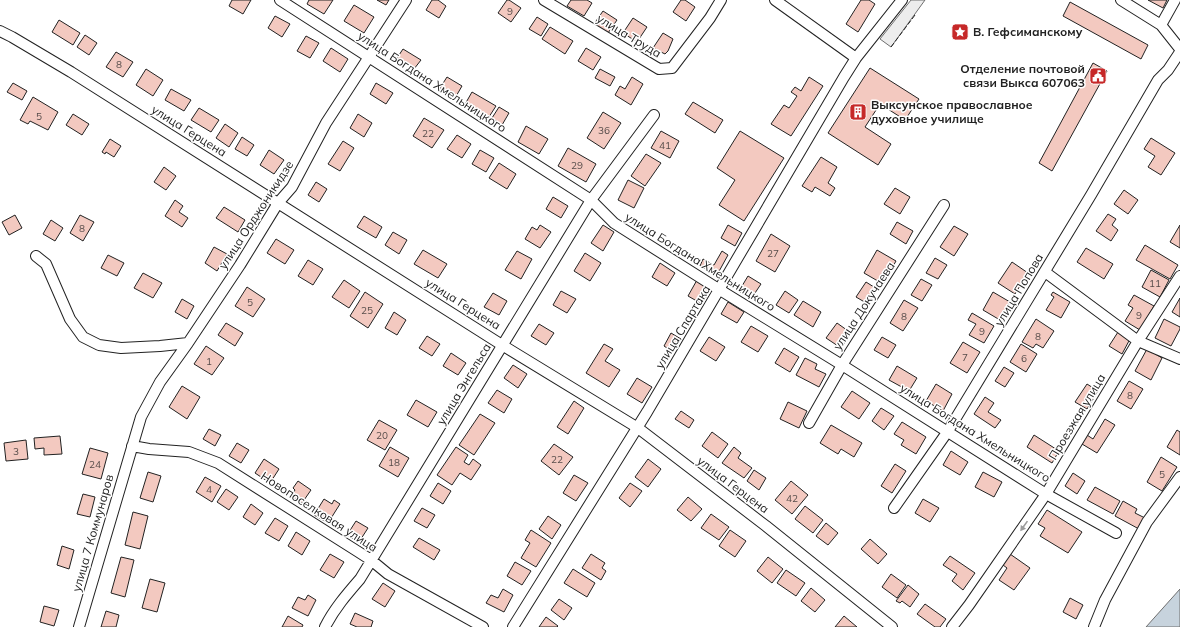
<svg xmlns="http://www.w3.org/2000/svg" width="1180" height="627" font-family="Mulish,sans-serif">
<rect width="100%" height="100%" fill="#fff"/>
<path fill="#ededed" stroke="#6f6f6f" d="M911,0H925L891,47L880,39Z"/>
<path fill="#c7d3dd" stroke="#6f6f6f" d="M1180,589V627H1146Z"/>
<path fill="#f3c9c0" stroke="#222" d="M232,0H251L243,14L229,6Z
M309,0H333L324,14L307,4Z
M377,0H389L386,5Z
M432,0H438L446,6L439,18L426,10Z
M507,0H509L521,8L511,22L498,13Z
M571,0H587L592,3L584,16L567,6Z
M681,0H685L695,7L686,21L673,12Z
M861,0H869L875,4L858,32L846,24Z
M1148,0H1167L1163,8Z
M1070,2L1148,45L1141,59L1063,16Z
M354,5L374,17L364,33L344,21Z
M603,11L617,20L608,33L594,24Z
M275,16L290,24L282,37L268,28Z
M537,17L548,24L541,36L529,29Z
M633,18L647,27L637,42L623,33Z
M59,20L80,33L73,45L52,32Z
M550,27L573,41L565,54L542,39Z
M663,33L673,39L668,51L665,54L653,48Z
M85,35L97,43L89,55L77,47Z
M306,36L319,43L310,58L297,51Z
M331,48L348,59L340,72L323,61Z
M586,48L601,57L593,70L578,61Z
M403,49L421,60L414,69L397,58Z
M116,52L133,62L123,77L106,67Z
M1093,63L1107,71L1052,171L1039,163Z
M870,68L919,99L905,120L880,104L865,127L891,144L878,165L828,133Z
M146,69L163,80L153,96L136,85Z
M600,69L615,77L610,86L595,78Z
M447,77L462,86L455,98L440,88Z
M632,77L643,84L631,105L615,95L620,86L625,89Z
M809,77L823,86L791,136L771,124L784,105L789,108L797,96L791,92L795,87L801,91Z
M13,83L27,91L22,100L7,92Z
M376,83L393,93L386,104L370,94Z
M171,89L191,100L184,111L165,100Z
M472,92L496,106L487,120L464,106Z
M33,97L58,112L48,130L30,121L28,124L20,120Z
M693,102L723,120L715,133L685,114Z
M499,107L509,113L502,125L492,118Z
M199,108L219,120L211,132L191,120Z
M603,112L621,123L604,149L587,138Z
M73,114L89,124L82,135L66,125Z
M358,114L372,123L364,137L350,128Z
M424,118L444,130L432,148L413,136Z
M225,124L238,133L229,147L216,138Z
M526,126L548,139L539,154L518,142Z
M661,131L679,141L670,158L651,148Z
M740,131L784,158L744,221L719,205L735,180L717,168Z
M457,135L471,144L462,158L447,149Z
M242,137L254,145L247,156L235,149Z
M1151,138L1175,153L1161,175L1148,167L1155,156L1144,149Z
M110,139L121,146L114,157L106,152L105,154L102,152Z
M343,141L354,148L340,171L328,164Z
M568,148L596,164L586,182L558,166Z
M269,150L284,160L274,174L260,165Z
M480,150L494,158L486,172L472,164Z
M646,154L661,163L645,186L631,176Z
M821,157L837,167L828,183L835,188L830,196L815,187L812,192L802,186Z
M499,163L516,174L507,189L489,178Z
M164,167L176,176L166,190L154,182Z
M628,180L644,188L634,208L618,200Z
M316,182L327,189L319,202L308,195Z
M895,188L910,197L900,214L884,204Z
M1124,190L1138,200L1128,214L1114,204Z
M553,197L568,206L561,218L546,209Z
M175,200L183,206L179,212L188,218L182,227L165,216Z
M224,207L245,220L238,232L216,218Z
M1108,214L1116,219L1112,225L1118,230L1111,241L1096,231Z
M15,215L22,228L9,235L2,222Z
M80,215L94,222L83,241L70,233Z
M364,216L382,227L376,238L357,227Z
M51,220L63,228L55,241L43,234Z
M897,222L913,231L906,244L890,234Z
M540,225L551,232L540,248L525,239L532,227L537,230Z
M603,225L614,232L603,251L591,243Z
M728,225L742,233L735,246L721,238Z
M1180,225V248L1170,242Z
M954,226L968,234L954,256L940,247Z
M393,232L407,240L399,254L385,245Z
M771,234L790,246L775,272L756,261Z
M276,239L294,250L285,264L267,253Z
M1145,245L1178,265L1170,279L1136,260Z
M214,247L227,254L217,271L205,263Z
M1086,248L1113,264L1104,279L1077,262Z
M423,250L447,264L438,278L414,264Z
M877,250L896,261L883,284L864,273Z
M517,251L532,259L521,279L505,270Z
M722,251L728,255L717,275L700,266L703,259L714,265Z
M585,253L601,263L590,281L574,271Z
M108,255L124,263L117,276L101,268Z
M935,258L947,265L938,279L926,273Z
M308,260L323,269L313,285L298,276Z
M1012,262L1028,273L1015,294L998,283Z
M660,263L675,273L667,286L652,277Z
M1151,270L1169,280L1160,297L1142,287Z
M143,273L162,283L153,298L134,288Z
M748,276L761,284L751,299L739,291Z
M921,279L932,285L922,301L911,295Z
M344,280L360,291L349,308L332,297Z
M697,280L711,288L702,304L688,296Z
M866,282L877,289L868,304L856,297Z
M247,287L265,299L253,317L235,306Z
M561,291L576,299L567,313L553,305Z
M785,291L798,300L789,313L776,305Z
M365,292L383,304L368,328L350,316Z
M993,292L1010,302L1000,320L983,310Z
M1053,292L1070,302L1061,318L1046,310L1054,297L1051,295Z
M493,293L507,301L499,315L484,307Z
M1134,295L1154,306L1140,330L1125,321L1133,308L1128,305Z
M1180,298V317L1172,312Z
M182,299L194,306L187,319L175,312Z
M904,300L918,308L903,331L890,323Z
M803,301L821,312L813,327L794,315Z
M728,302L744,312L737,323L721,314Z
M394,312L406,320L397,335L385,328Z
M972,313L994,326L984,343L969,335L976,324L968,320Z
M1036,319L1054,331L1043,348L1036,344L1033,348L1022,342Z
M1164,319L1180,327V329L1171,346L1155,338Z
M226,323L243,333L235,346L218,335Z
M837,323L851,333L841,348L826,338Z
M539,324L554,333L546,345L531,336Z
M751,326L768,336L758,352L741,342Z
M1118,332L1130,339L1122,354L1109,346Z
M671,333L681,339L673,352L664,346Z
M427,336L440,344L432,356L419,348Z
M709,337L725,347L716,361L700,351Z
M882,337L896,345L888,358L874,350Z
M963,342L980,352L967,373L950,363Z
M604,344L613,349L605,361L620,370L609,387L586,373Z
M1021,344L1037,354L1026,372L1010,362Z
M206,346L224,358L212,375L194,364Z
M784,348L799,357L790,372L775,363Z
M1147,349L1162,358L1151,380L1135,371Z
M451,353L466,363L458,375L443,366Z
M805,358L817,364L815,369L826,374L819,387L796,375Z
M513,365L527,374L518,388L504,378Z
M897,366L917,378L909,391L889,380Z
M1004,367L1014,373L1005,387L995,381Z
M637,378L652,387L642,403L627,394Z
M1129,381L1143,389L1131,409L1117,401Z
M936,384L952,394L943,411L926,401Z
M1087,384L1098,391L1087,409L1075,402Z
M182,386L200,397L187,419L169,407Z
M497,390L512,399L504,413L488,403Z
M852,391L870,403L859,419L841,407Z
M985,397L994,403L988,412L1001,420L995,428L974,414Z
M416,400L437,412L428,427L407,415Z
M574,401L584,408L568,434L557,427Z
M788,402L807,411L799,428L780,419Z
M881,408L894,416L884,430L872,421Z
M681,411L694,420L689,428L675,419Z
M480,414L495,423L474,455L459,445Z
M1105,419L1115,425L1097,453L1082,444L1087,435L1093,439Z
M379,420L397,430L385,450L367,440Z
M902,422L926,437L916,454L901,445L904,440L894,434Z
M831,425L862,443L854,457L841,449L838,454L820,443Z
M209,429L221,435L215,446L203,439Z
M1177,430L1180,432V455L1167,447Z
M712,432L728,444L718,458L702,446Z
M1034,435L1059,451L1052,463L1027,447Z
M60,436L62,454L44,455V448L35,449L34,438Z
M26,440L28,459L6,461L4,443Z
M237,443L249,450L241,463L229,456Z
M554,444L573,457L559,475L541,461Z
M390,447L409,458L398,477L379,466Z
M456,447L468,455L464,462L469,465L473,459L481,465L471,480L460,473L452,485L437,475Z
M734,447L741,453L738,458L752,468L744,478L722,463Z
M90,448L108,453L101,479L82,474Z
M951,451L968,462L960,475L943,465Z
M1161,457L1177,467L1162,491L1147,482Z
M264,459L279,469L270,483L255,473Z
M648,459L661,469L648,487L635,477Z
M895,464L906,471L892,493L881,486Z
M754,470L766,478L759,490L747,481Z
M148,472L161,476L153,502L140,498Z
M983,472L1002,482L994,497L975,487Z
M1073,473L1085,481L1077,494L1065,486Z
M574,475L588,483L576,501L563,493Z
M205,477L221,486L212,502L196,492Z
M298,481L311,490L302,503L291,496L295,490L293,488Z
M791,481L808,495L792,514L775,500Z
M438,483L451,491L443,504L430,496Z
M630,483L642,491L630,507L619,498Z
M1095,487L1120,501L1113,514L1087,500Z
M226,489L238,497L229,510L217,502Z
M83,494L95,497L90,517L77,514Z
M688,497L702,509L691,521L677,510Z
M324,499L332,504L334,500L340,504L328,523L314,515Z
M923,499L939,508L930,522L915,513Z
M1123,501L1137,509L1135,513L1145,518L1139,529L1115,516Z
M251,504L263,513L255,525L243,517Z
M805,506L823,520L813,533L795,519Z
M422,508L435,515L427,528L414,521Z
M1047,510L1082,532L1068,553L1040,536L1045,528L1038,524Z
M133,512L148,516L140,549L125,545Z
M711,514L729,527L719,540L701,528Z
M548,516L561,525L552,539L539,529Z
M275,518L288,526L279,541L265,533Z
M356,521L368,528L359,542L347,535Z
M826,523L838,533L828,545L816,536Z
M531,530L551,543L536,567L521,558L530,543L525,540Z
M730,530L746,541L735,557L719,546Z
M296,532L310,541L302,555L288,546Z
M419,538L440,550L434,560L413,547Z
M870,539L887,554L878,564L861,549Z
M62,546L74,550L69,569L57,565Z
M330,554L344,562L334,578L320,570Z
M591,554L605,563L602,568L606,571L601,580L582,568Z
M1010,554L1030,568L1014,590L999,580L1007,568L1003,565Z
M950,556L975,573L963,590L952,581L957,574L943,565Z
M121,557L134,560L125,597L111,593Z
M768,557L783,569L772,583L757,571Z
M515,562L531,571L522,585L507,576Z
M573,569L595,583L587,597L564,583Z
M786,570L805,583L796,596L777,583Z
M891,574L906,585L897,598L882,587Z
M150,579L165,583L157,612L142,608Z
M383,583L395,591L385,607L372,599Z
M908,585L919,594L910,607L902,601L900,603L896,601Z
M811,588L825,600L815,612L801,601Z
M503,589L513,595L504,612L486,603L491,595L498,598Z
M308,595L316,600L308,616L292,608L298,597L305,600Z
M1070,598L1083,605L1076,619L1063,612Z
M559,599L572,608L564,620L551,610Z
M925,604L946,619L940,627H935L917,614Z
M44,606L59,610L54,626L40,622Z
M106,611L119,615L116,627H101Z
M355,613L373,621L371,627H357L350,624Z
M288,616L303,625L302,627H282Z
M844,616L857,627H835Z
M546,617L558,626L557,627H539Z"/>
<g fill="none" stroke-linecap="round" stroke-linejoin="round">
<g stroke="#222" stroke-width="12">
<path id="minor" d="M280,0L591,200L614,223L720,290L842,365L1046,494L1116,533
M544,0L659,69L672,68L710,18L721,0
M775,0L856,58
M1121,0L1161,25L1180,49
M1161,25L1175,0
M0,31L12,37L71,72L502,345L638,428L766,526L892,627
M36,256L46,264L70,319L83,337L99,345L121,348L160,346L188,343
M1045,272L1138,341L1180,359
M809,423L842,365L944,205
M132,446L149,449L189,452L218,463L357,551L371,560L388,574L483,627
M894,508L948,431L1091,195L1158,80L1168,70L1180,52
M79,627L141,417L160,382L188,343L240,265L278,203L292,187L326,123L406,0
M325,627C334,609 347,594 360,579L591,200L654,115
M513,627L647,412L844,77L856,58L902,0
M952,627L969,605L1046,494L1138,341L1180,276
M1094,627L1105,600L1147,522L1180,477"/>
</g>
<use href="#minor" stroke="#fff" stroke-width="10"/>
<path stroke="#222" stroke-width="1" stroke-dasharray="5 2" stroke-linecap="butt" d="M891,47L915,15"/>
</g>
<defs><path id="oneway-solid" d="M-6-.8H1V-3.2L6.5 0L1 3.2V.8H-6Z"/></defs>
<use fill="#9c9c9c" href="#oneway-solid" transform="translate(1024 526) rotate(125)"/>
<defs>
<g id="sight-square" transform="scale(0.9)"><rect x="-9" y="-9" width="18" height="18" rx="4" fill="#c62828" stroke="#fff"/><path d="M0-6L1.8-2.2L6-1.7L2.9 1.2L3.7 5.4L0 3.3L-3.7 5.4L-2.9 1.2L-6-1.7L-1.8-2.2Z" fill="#fff"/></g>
<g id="civic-square" transform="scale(0.9)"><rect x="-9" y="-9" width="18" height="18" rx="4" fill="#c62828" stroke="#fff"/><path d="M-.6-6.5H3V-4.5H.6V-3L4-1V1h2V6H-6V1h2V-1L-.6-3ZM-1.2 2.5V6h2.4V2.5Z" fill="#fff"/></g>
<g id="building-square" transform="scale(0.9)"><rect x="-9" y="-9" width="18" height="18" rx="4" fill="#c62828" stroke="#fff"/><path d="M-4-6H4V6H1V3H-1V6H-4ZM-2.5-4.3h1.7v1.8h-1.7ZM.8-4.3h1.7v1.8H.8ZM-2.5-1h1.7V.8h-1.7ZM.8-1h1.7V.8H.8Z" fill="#fff"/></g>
</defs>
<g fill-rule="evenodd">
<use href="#sight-square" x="960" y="32"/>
<use href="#civic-square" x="1098" y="76"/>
<use href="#building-square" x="858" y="112"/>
</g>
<g text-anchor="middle" stroke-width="3" stroke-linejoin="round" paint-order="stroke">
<g font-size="10" fill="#564c4a">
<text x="510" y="15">9</text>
<text x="119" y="68">8</text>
<text x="39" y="120">5</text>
<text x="604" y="134">36</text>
<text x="428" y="137">22</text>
<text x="665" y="149">41</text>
<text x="577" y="169">29</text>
<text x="82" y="232">8</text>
<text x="773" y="257">27</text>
<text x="1155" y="287">11</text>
<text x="250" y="306">5</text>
<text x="367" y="314">25</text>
<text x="1139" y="319">9</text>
<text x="904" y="320">8</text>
<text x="982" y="335">9</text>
<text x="1038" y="340">8</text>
<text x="965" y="361">7</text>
<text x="1024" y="362">6</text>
<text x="209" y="365">1</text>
<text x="1130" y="399">8</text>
<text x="382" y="439">20</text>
<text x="16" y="455">3</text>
<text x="557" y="463">22</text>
<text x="394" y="466">18</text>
<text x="95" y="468">24</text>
<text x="1162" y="478">5</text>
<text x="209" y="493">4</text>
<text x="792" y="502">42</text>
</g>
<g font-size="12" font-weight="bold" fill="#222" stroke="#fff" text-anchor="start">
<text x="973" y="36">В. Гефсиманскому</text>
<text x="1085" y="73" text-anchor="end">Отделение почтовой<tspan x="1085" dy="14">связи Выкса 607063</tspan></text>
<text x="871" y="109">Выксунское православное<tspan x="871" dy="14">духовное училище</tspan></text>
</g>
<g font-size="12" fill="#222" stroke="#fff">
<text transform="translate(629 36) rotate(31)" y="4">улица Труда</text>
<text transform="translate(432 82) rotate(33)" y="4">улица Богдана Хмельницкого</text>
<text transform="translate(189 131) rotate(32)" y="4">улица Герцена</text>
<text transform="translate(256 215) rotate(-57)" y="4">улица Орджоникидзе</text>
<text transform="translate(700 262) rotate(32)" y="4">улица Богдана Хмельницкого</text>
<text transform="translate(1019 290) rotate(-59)" y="4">улица Попова</text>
<text transform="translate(463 304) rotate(32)" y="4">улица Герцена</text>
<text transform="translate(864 306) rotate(-57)" y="4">улица Докучаева</text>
<text transform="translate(683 327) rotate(-59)" y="4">улица Спартака</text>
<text transform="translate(464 384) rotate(-59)" y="4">улица Энгельса</text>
<text transform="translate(1077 417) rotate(-59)" y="4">Проезжая улица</text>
<text transform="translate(975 433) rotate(32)" y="4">улица Богдана Хмельницкого</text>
<text transform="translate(733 485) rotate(37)" y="4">улица Герцена</text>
<text transform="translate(319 512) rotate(33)" y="4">Новопоселковая улица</text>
<text transform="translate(93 533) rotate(-74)" y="4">улица 7 Коммунаров</text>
</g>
</g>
</svg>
